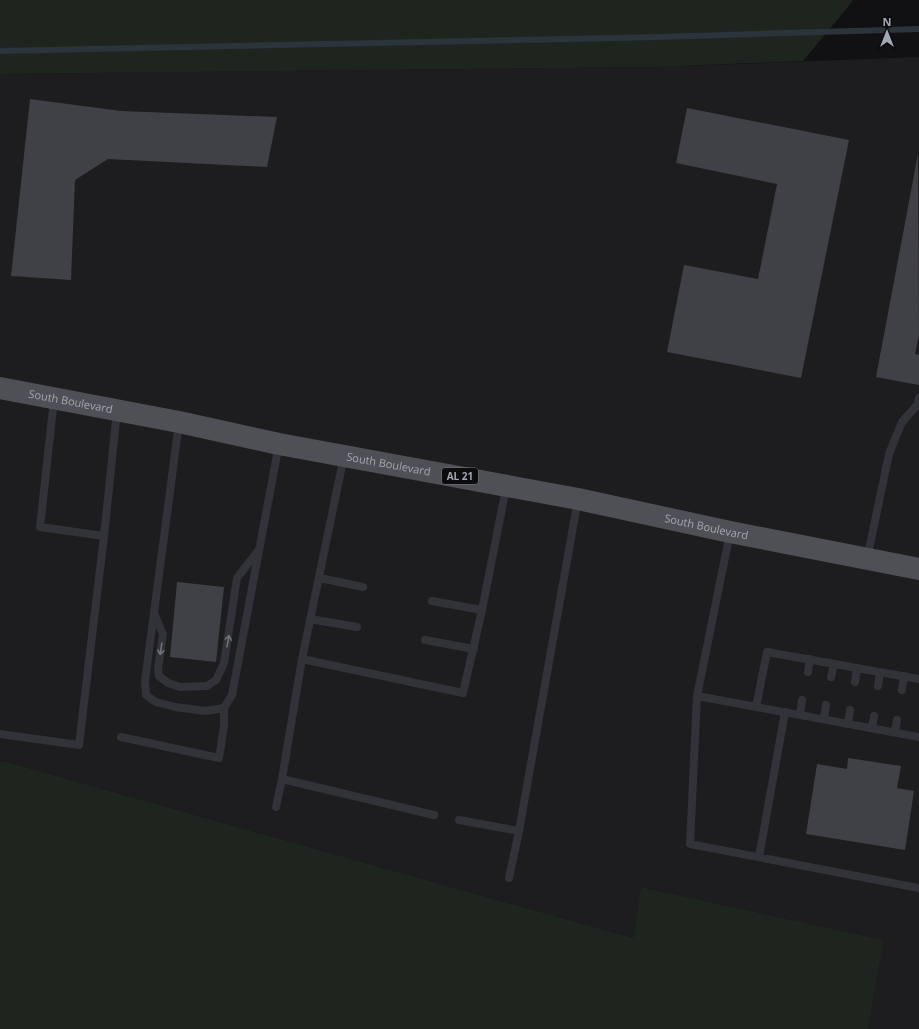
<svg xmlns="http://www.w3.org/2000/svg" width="919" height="1029" font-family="'Open Sans',sans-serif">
<rect width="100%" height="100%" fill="#111113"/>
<path fill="#1d1d20" d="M919,57V1029H868L884,940L641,887L633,938L0,760V74L657,67Z"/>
<path fill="#1e251f" d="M0,0H852V2L803,61L657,67L0,74Z
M0,760L633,938L641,887L884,940L868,1029H0Z"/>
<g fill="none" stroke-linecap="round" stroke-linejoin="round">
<path stroke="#2b333b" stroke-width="6" d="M0,51L659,37L919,29"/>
</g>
<path fill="#404146" d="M30,99L121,111L277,117L267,167L108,159L75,180L71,280L11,276Z
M687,108L849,140L801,378L667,352L684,265L758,279L777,184L676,163Z
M918,154L919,335L915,354L919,355V385L876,377Z
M177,582L224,587L216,662L170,657Z
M848,758L901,766L897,788L914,791L905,850L806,834L817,764L847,769Z"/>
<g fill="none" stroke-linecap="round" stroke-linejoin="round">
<path stroke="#323338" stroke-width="8" d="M179,423L145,681L146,695L156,702L175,707L205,711L224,708L232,695L279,444
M730,533L697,696L690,844L919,888
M104,536L117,411
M867,559L889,454L902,422L918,404L919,398
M320,578L363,587
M432,601L482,610
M154,613L163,634L158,669L159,676L168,683L180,687L207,686L216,680L224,663L237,578L258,551
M310,619L357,627
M425,640L474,649
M302,659L344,456
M808,672L810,659
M831,677L834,664
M855,682L857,668
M878,686L880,672
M902,690L904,676
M697,696L919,737
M756,707L767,652L919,679
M800,715L802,700
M824,719L826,705
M848,724L850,710
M872,728L874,716
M895,732L897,720
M0,734L79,745L104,536L40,527L54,399
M121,737L219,758L224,726V708
M282,779L434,815
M276,807L282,779L302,659L463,693L482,610L506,488
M459,820L519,831
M759,857L785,712
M509,878L519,831L578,499"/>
<path stroke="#4f5056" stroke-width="22" id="s1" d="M0,388L179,422L279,444L578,499L730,532L919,569"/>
</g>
<defs><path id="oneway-shaft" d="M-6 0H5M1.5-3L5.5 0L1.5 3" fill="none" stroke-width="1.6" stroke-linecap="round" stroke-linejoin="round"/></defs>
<g stroke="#70737c">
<use href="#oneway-shaft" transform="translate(228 641) rotate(-80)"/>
<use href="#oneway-shaft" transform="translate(161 649) rotate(98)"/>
</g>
<g text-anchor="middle" stroke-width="4" stroke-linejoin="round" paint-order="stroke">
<rect fill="#0c0c0e" stroke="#767882" stroke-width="1" x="442" y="468" width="36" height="16" rx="3"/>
<g font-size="10" font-weight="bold" fill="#a3a7b3">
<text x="460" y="480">AL 21</text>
</g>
<g font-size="11" fill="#a3a7b3" stroke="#0c0c0e">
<text dy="4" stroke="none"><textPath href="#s1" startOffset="72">South Boulevard</textPath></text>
<text dy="4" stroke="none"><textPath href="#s1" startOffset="396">South Boulevard</textPath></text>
<text dy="4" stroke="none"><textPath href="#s1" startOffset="720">South Boulevard</textPath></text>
</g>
</g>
<g transform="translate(887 32)" stroke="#0c0c0e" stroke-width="3" paint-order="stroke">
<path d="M0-3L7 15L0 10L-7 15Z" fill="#a3a7b3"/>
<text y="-6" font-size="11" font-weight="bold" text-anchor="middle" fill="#a3a7b3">N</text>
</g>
</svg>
